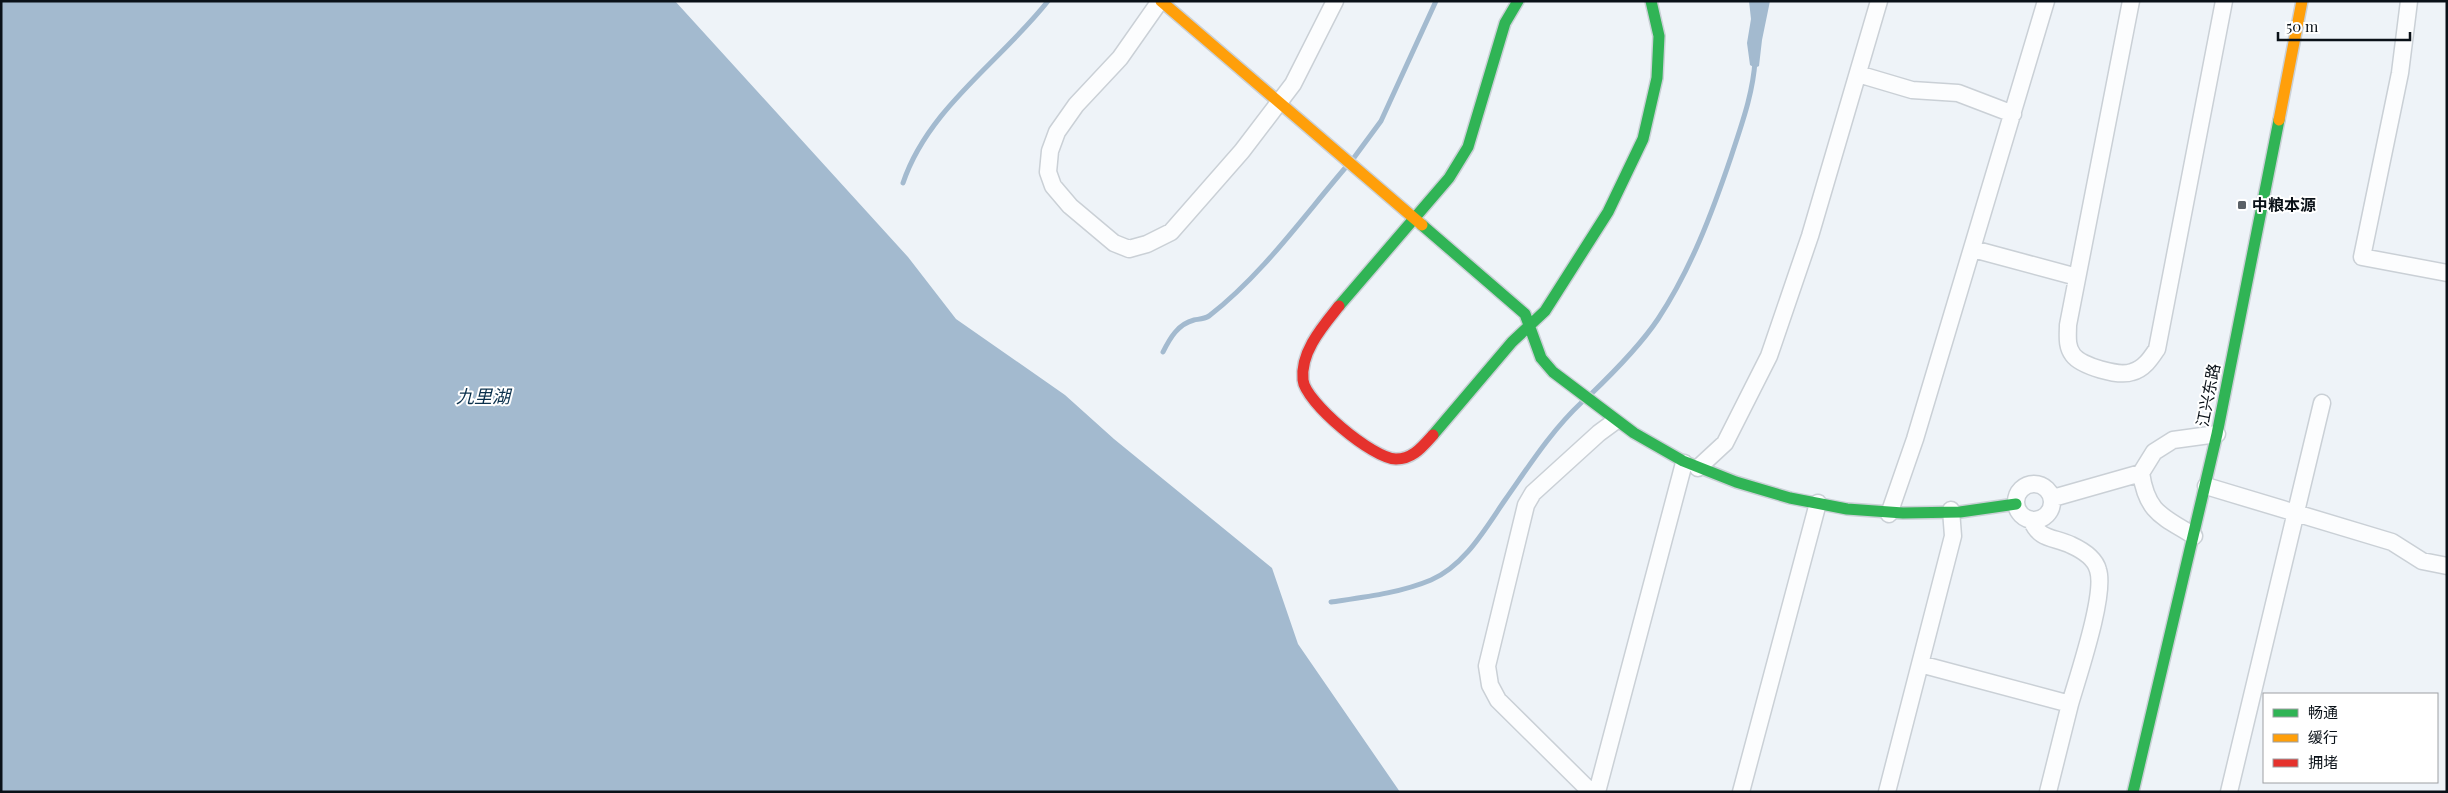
<svg xmlns="http://www.w3.org/2000/svg" width="2448" height="793" font-family="'Playfair Display','Noto Sans SC',serif">
<rect width="100%" height="100%" fill="#eef3f8"/>
<path fill="#a3bacf" d="M1,1H675L908,257L956,319L1065,395L1114,439L1272,568L1298,644L1400,792H1Z
M1749,1H1770L1762,40L1759,66L1755,68L1750,65L1747,43L1751,19Z"/>
<g fill="none" stroke-linecap="round" stroke-linejoin="round">
<path stroke="#a3bacf" stroke-width="5" d="M1353,159L1381,121L1436,1
M903,183C928,108 1001,61 1048,1
M1163,352C1170,338 1178,324 1194,320C1199,319 1204,319 1209,316C1262,275 1303,217 1346,167
M1590,395C1614,372 1640,346 1658,319C1691,269 1712,213 1731,157C1741,126 1753,94 1755,61
M1331,602C1365,597 1400,593 1431,580C1465,565 1485,529 1505,500C1529,466 1551,431 1582,402"/>
<g stroke="#cad0d6" stroke-width="19">
<path id="street" d="M1160,1L1120,58L1076,105L1057,132L1050,151L1048,172L1053,186L1070,206L1114,243L1129,249L1147,244L1171,232L1242,151L1293,84L1335,1
M2131,1L2068,325C2068,335 2066,346 2073,355C2081,366 2119,377 2132,372C2144,369 2151,358 2157,349L2224,1
M2409,1L2400,73L2362,257L2447,273
M1858,74L1912,90L1958,93L2013,114
M1973,249L2077,277
M1698,468L1725,443L1769,356L1810,236L1879,1
M2016 502a18 18 0 1 1 36 0a18 18 0 1 1-36 0Z
M2206,486L2392,542L2422,561L2447,566
M2053,498L2141,473
M1889,514L1915,439L2046,1
M2032,521C2039,540 2055,537 2071,545C2082,550 2095,558 2098,570C2106,594 2078,676 2070,704
M2194,536C2162,516 2147,513 2141,473L2154,452L2173,440L2217,434
M1920,664L2070,704L2048,792
M1591,792L1498,700L1490,685L1487,666L1526,505L1533,493L1599,433L1614,422
M1597,792L1684,463
M1741,792L1818,503
M1887,792L1953,536L1951,510
M2229,792L2322,403"/>
</g>
<g stroke="#cad0d6" stroke-width="14">
<path id="fast" d="M1422,225L1525,314L1541,358L1553,372L1634,433L1683,461L1736,482L1790,498L1847,509L1903,513L1960,512L2016,504
M1339,306L1449,178L1468,147L1505,23L1518,1
M1433,435L1512,342L1545,311L1608,212L1643,139L1657,78L1659,36L1651,1
M2133,792L2217,434L2279,120"/>
</g>
<g stroke="#cad0d6" stroke-width="14">
<path id="slow" d="M1161,1L1422,225
M2279,120L2302,1"/>
</g>
<g stroke="#cad0d6" stroke-width="14">
<path id="jam" d="M1339,306C1323,326 1300,352 1303,380C1305,402 1373,459 1396,459C1413,459 1422,447 1433,435"/>
</g>
<use href="#street" stroke="#fcfdfe" stroke-width="16"/>
<use href="#fast" stroke="#30b455" stroke-width="11"/>
<use href="#slow" stroke="#ff9f0a" stroke-width="11"/>
<use href="#jam" stroke="#e5322d" stroke-width="11"/>
</g>
<rect fill="#5a6066" stroke="#fff" stroke-width="2" x="2237" y="200" width="10" height="10" rx="2.5"/>
<g text-anchor="middle" stroke-width="4" stroke-linejoin="round" paint-order="stroke">
<g font-size="16" font-weight="bold" fill="#0a1118" stroke="#fff" text-anchor="start">
<text x="2252" y="211">中粮本源</text>
</g>
<g font-size="16" fill="#0a1118" stroke="#fff">
<text transform="translate(2208 395) rotate(-79)" y="6">江兴东路</text>
</g>
<g font-size="18" font-style="italic" fill="#092f4b" stroke="#fff">
<text x="483" y="403">九里湖</text>
</g>
</g>
<rect width="2448" height="793" fill="none" stroke="#0a1118" stroke-width="5"/>
<rect x="2263" y="693" width="175" height="90" fill="#ffffff" stroke="#9da0a3"/>
<rect x="2273" y="709" width="25" height="8" fill="#30b455" stroke="#9da0a3"/>
<text x="2308" y="718" font-size="15" fill="#0a1118">畅通</text>
<rect x="2273" y="734" width="25" height="8" fill="#ff9f0a" stroke="#9da0a3"/>
<text x="2308" y="743" font-size="15" fill="#0a1118">缓行</text>
<rect x="2273" y="759" width="25" height="8" fill="#e5322d" stroke="#9da0a3"/>
<text x="2308" y="768" font-size="15" fill="#0a1118">拥堵</text>
<path d="M2278 32v8h132v-8" fill="none" stroke="#0a1118" stroke-width="2.5"/>
<text x="2286" y="32" font-size="15" fill="#0a1118" stroke="#ffffff" stroke-width="4" paint-order="stroke">50 m</text>
</svg>
